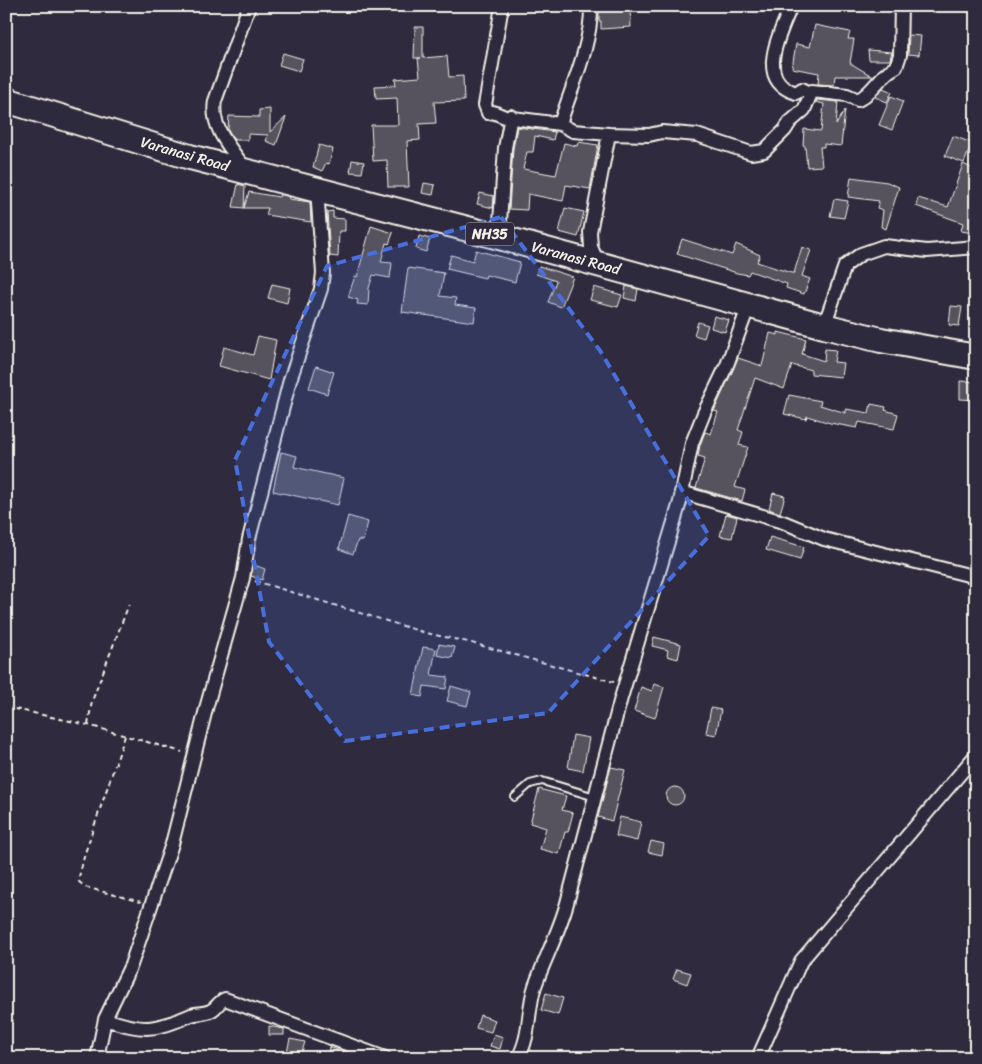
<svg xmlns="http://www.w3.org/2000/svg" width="982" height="1064" font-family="Sriracha,sans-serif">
<rect width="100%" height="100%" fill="#2f2a3d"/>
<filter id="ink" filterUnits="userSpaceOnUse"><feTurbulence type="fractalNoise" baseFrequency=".02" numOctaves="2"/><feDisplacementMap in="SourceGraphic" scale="10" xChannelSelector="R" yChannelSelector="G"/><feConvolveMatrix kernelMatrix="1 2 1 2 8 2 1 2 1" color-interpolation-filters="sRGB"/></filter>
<g filter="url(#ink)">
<path fill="#56525f" stroke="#f4f1e8" d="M599,7L630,9L631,27L601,29V21H599Z
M815,25L850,32L848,39H854L850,63L872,76H835L834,85L818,84L819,73L792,68L796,44L810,47Z
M415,27H423V58L447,56L449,77L463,76L464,101L434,102L436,123L419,124L420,140L407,141L409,187H388L387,160L373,161L371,125H398L397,98L376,99L375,86L396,85L395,79L420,77L418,58H421H414Z
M909,35L921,36L919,55L908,54Z
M868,50L892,52L891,55L890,60H869Z
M283,53L303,59L299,71L279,65Z
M883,88L892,92L887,102L875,97Z
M891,96L903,101L892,130L879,125Z
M817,100L838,102L836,125L845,110L841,146L824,144V147H820L822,166L807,167L805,146L803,145L804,129L821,131L824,104L816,102Z
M270,109V132L286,117L276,145L266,141L268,135L248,134V140H234L228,129L229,116L259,117V110Z
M517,127L555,132L553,140L535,136L533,152H527L523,169L556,175L564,143L577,146L578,142L598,145L590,189L566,185L563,201L528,194L527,210L509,209L513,149Z
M953,136L972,143L964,163L945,156Z
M319,145L333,149L329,164L326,163L322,171L313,167Z
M352,160L364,162L362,173L350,172Z
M963,164L976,170V221L973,233L961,231L963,223L916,206L918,198L948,207Z
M851,177L887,182L899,187L886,229L881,227L883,210L877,208L879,201L848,197Z
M424,183L435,185L433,195L422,193Z
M238,184L245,186L244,208L233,207Z
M249,192L279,197L280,194L290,197L289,199L310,202L311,222L266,215L268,208H244Z
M480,193L494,196L493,208L477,204Z
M834,199L848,201L844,218L830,216Z
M565,208L584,212L578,237L559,232Z
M333,211V218L345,219V231H339L338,257L330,256L327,212Z
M371,226L393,233L389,244L386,243L381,262L392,263L390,278L373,275L369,288L368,305L357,304L358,300L348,297L355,276L357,277Z
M419,236L430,239L426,252L416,249Z
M682,239L732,255L736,244L760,255L757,262L791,273H794L802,247L811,250L802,276L810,279L804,294L786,288L787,284L750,271L748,275L737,273L677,254Z
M476,250L520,262L515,282L486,275L485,278L447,269L451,255L473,261Z
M539,266L573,277L561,307L548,302L556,281L536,274Z
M408,268L444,273L440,296L456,298L455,305L476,308L474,322L402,312Z
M272,284L290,288L287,303L268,298Z
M626,286L638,289L636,301L624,298Z
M594,287L622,295L618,307L590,300Z
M951,306L962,307L959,326L949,325Z
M714,316L729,320L725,332L711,328Z
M698,322L708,325L704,338L694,335Z
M778,332L806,339L802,354L824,361L825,349L836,350L834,362L843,363L841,377L811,374V370L792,365L784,389L755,378L738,430L743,432L739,445L748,447L735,487L745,490L742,501L696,488L705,458L698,456L700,445L705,432L711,434L718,412L714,411L738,358L762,366L770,333L778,335Z
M258,336L276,340L269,380L219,366L224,347L253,355Z
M316,366L334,372L327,394L309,388Z
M960,381L976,382V400L960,399Z
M789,395L821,401L820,405L846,413V409L869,413L871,404L886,407L885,410L898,414L894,429L859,422L857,428L830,423L807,416L806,419L784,414Z
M281,452L297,456L294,467L344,478L338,505L273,491Z
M773,493L785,496L780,513L769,509Z
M726,514L737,517L732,538L720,536Z
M348,516L368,522L363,541L358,540L353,554L339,549Z
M770,537L804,547L800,560L766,550Z
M254,565L265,569L262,580L251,576Z
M654,637L681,644L678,659L667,656L668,650L652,646Z
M439,644L455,647L452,658L437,655Z
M423,647L436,649L431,675L448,677L446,689L424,686L422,697L413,695Z
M654,684L664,687L655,718L634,711L641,687L652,691Z
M451,686L471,692L467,706L447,701Z
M711,708L721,710L716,735L706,733Z
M573,735L589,738L583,771L568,768Z
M611,767L625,770L612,821L598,817Z
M666 796a9 9 0 1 1 18 0a9 9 0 1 1-18 0Z
M539,789L566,796L562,810L573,813L568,832H565L559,854L540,849L546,828L530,823Z
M620,817L641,822L637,841L616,836Z
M651,841L664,844L662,855L648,852Z
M677,969L691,973L687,984L673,979Z
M546,993L563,998L558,1015L541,1010Z
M480,1015L495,1020L491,1032L476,1028Z
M269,1026L284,1029V1035H269Z
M494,1034L503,1037L500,1049L490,1046Z
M290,1039L305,1042L301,1055L287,1052Z
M329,1047L357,1056V1058H327Z"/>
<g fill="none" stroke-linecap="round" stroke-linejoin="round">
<g stroke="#f4f1e8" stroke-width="10">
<path id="lane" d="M515,797L530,784L542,781L595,797"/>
</g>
<g stroke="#f4f1e8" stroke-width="16">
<path id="street" d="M502,6L485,105L488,113L493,112L505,117L560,124L573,131L609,134L649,135L662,132L697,135L751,153L764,151L785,130L790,122L804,110L812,91L808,92L802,89L796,93C754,80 780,34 791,6
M812,91L847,95L858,100C873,93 880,74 896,67L900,55L901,6
M560,124C571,88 592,44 591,6
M247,171C232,150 210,128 215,101L249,6
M499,237L505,148L511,116
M599,265L591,247L590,232L609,134
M824,326L845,266L861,254L884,246L927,251L976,247
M681,492L783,522L824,539L976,577
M105,1019C144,1032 154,1031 191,1015C197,1013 204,1014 210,1011C216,1009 218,1002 225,999L385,1058
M97,1058L105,1019L131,965L172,844L207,705L243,578L249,539L290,380L321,289L323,273L317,189
M518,1058C531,1036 527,1010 535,986C545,958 559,932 567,903L621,698L680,502L692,443L704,413L727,365L749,305
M758,1058L801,961L976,755"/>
</g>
<g stroke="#f4f1e8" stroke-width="28">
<path id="highway" d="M6,100L190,157L499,237L824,326L881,340L976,357"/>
</g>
<path stroke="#f4f1e8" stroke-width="2" stroke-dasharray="5 4" stroke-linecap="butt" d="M255,581L426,633L468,642L614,682
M6,707L88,725L182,752
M88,725L92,701L129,604
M125,736L85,853L78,881L85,887L141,902"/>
<use href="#lane" stroke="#2f2a3d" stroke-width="6"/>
<use href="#street" stroke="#2f2a3d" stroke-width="12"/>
<use href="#highway" stroke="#2f2a3d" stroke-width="24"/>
</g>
</g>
<path fill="#486fdb" fill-opacity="0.2" stroke="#486fdb" stroke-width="4" stroke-dasharray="10 6" stroke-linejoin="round" d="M501,217L601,352L709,536L548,713L345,741L269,642L235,460L327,266Z"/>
<g text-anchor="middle" stroke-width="4" stroke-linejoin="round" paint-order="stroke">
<rect fill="#2f2a3d" stroke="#b9b5b5" stroke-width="1" x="466" y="222.5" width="48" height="23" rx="4"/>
<g font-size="14" font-weight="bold" fill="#f4f1e8">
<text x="490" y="239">NH35</text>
</g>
<g font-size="15" fill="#f4f1e8" stroke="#2f2a3d">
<text transform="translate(185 154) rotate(16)" y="5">Varanasi Road</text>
<text transform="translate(576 258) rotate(15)" y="5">Varanasi Road</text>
</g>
</g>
<rect width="982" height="1064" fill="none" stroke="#2f2a3d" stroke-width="25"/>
<rect x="12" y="12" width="957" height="1039" fill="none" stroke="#f4f1e8" stroke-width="2" filter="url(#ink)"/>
</svg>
